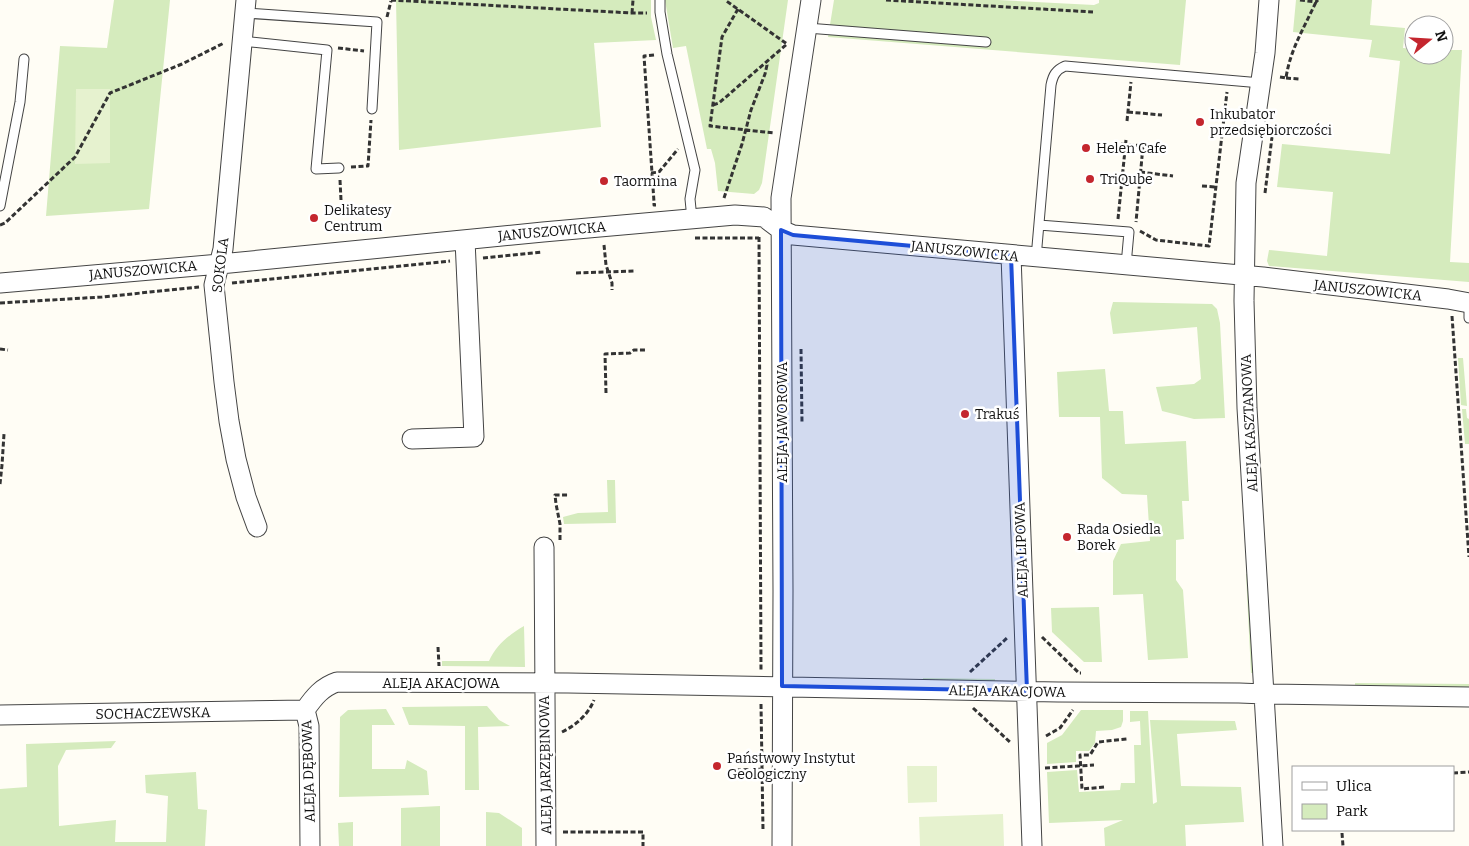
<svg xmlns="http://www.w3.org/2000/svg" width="1469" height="846" font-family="Bitter,serif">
<rect width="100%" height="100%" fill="#fffdf5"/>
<path fill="#d5ebbd" d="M114,0H170L149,209L46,216L60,46L107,48Z
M396,0H651V17L656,40L594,43L601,127L399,150Z
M665,0H788L762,183L759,190L754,194L718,191L715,163L711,149H707L686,46L673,48Z
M834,0H998L1094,5L1099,3V0H1186L1180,65L828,37Z
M1296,0H1372L1370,25L1405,28L1403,48L1414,49V55H1444V50H1462L1450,262L1469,263V282L1269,266L1267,261L1269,250L1327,256L1333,192L1277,187L1282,144L1390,154L1400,61L1369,57L1372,40L1293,32Z
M1113,302L1212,304L1217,309L1220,323L1225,418L1194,419L1162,411L1156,387L1194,384L1201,379L1197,327L1113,334L1110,313Z
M1458,358H1463L1467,406L1461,405Z
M1105,369L1109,411H1123L1125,444L1186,441L1189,501H1182L1184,539L1176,540V580L1183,590L1188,658L1148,660L1143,594L1113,595V561L1121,544L1150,541L1147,495L1122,494L1102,478L1100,417H1059L1057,372Z
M1462,409H1466L1467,418L1469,419V444H1465Z
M607,480H615L616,523L564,524L563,517L578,513L608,512Z
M1246,574H1248L1254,673H1251Z
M1099,607L1102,662H1084L1052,632L1051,608Z
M524,626L525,667L442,666V661H489C497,644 509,635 524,626Z
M923,678L995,679V682L923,683Z
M1355,683L1469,684V690L1355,687Z
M487,706L499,720L510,726L478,727L479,790H465V726L409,725L402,707Z
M386,709L395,725H372V769H405L407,760L427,771L429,795L339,797L340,717L348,710Z
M1081,710H1123V721L1121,727L1112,730L1096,731L1095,743L1089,751H1076V762L1047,764V743L1062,735Z
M1130,711H1148L1153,804L1157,802L1150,720L1235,721L1237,730L1177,734L1181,786L1241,787L1244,822L1185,825L1186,846H1105L1104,828L1123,820L1049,823L1047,772L1077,770L1079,792L1120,790L1121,783H1135L1134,745H1141L1140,721L1130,722Z
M116,741L111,748L66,750L58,766L59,826L116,820L115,842H166L168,796L146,793L145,775L196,772L198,809L207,810L205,846H0V789L27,787L26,744Z
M440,806V846H401V808Z
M486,812L499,813L522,828V846H486Z
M353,822V846H339L338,823Z"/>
<path fill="#e6f2cf" d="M76,89H110V163L75,164Z
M907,766H937V802L908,803Z
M1003,814L1004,846H920L919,817Z"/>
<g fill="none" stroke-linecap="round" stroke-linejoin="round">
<g stroke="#444" stroke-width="11">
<path id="service" d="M660,0V12L667,54L695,170L690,199L692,219
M245,13L377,22L372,109
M807,28L986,42
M242,41L327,50L316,169L339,168
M0,206L20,102L24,59
M1039,225L1129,232L1126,265
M1036,258L1051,85C1053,75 1056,70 1065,66L1261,83
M1469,307V318"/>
</g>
<g stroke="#444" stroke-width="21">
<path id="minor" d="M246,0L223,249L214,285L224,382L229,421L236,459L246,497L257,527
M1269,0L1265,53L1246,183L1244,301L1247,408L1273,846
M1011,255L1032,846
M0,283L220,264L543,232L735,215L764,217L781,230L793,235L1263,277L1448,299L1469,303
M412,439L474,437L465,240
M544,547L546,846
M305,710C314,697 322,687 337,682L568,683L1058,692L1239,693L1265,694L1469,697
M305,710L309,726L310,846
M0,715L305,710
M782,846L783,591L781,198L811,0"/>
</g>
<path stroke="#333" stroke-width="3" stroke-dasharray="5 2.5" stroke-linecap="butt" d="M391,0L632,13H647
M886,0L1093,12
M1300,0L1316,2L1318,0
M738,9L722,37L710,126L774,133
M632,13L633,0
M387,17L391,1
M338,48L364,51
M654,55L644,56L654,202V205H656
M1280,77L1286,78C1290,50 1304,28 1316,2
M1286,78L1299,79
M713,105L719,103L787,44L725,0
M1128,112L1162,115
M1127,121L1131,82
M1121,144L1143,146L1136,222
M351,167L368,166L371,120
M1140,172L1173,176
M651,173L659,172L678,149
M340,180L341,200
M1202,186L1216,187
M1265,193L1272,137
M724,198L742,144L751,110L765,74L767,65L766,61
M1118,219L1126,140
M0,225L5,223L75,157L110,93L182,64L224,43
M1140,231L1156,240L1209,246L1227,92
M759,237L761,670
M695,238H759
M604,245L606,265L612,283V290
M483,258L542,252
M576,273L636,271
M232,283L450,261
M0,303L102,297L199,287
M1452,316L1469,557
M0,349L8,350
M801,349L802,423
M606,393L605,354L630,353L634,350H646
M0,484L2,465L4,434
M560,540V524L556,504L555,495H569
M1042,637L1079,673H1081
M438,647L439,666
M970,672L1007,638
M761,704L763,830
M973,708L1011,743
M562,732C576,725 588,715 594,700
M1046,736L1060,728L1073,710
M1045,768L1094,765
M736,770L762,769
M1453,773L1469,772
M1104,787L1082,789L1080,755H1090L1098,742L1127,739
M563,832H643V846
M1342,833L1343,846"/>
<use href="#service" stroke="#fff" stroke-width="9"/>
<use href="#minor" stroke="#fff" stroke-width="19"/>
</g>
<path fill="#1d4ed8" fill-opacity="0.2" stroke="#1d4ed8" stroke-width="4" stroke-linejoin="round" d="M781,230L793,235L1011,255L1027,691L782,686Z"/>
<g fill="#c4262e" stroke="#fff" stroke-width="2">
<circle cx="1200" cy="122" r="5"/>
<circle cx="1086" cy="148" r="5"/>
<circle cx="1090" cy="179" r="5"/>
<circle cx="604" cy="181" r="5"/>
<circle cx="314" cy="218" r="5"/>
<circle cx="965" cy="414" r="5"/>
<circle cx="1067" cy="537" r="5"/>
<circle cx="717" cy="766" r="5"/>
</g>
<g text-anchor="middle" stroke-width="5" stroke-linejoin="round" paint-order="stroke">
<g font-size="14" fill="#111" stroke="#fff" text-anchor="start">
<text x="1210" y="119">Inkubator<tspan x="1210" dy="16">przedsiębiorczości</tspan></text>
<text x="1096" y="153">Helen Cafe</text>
<text x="1100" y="184">TriQube</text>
<text x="614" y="186">Taormina</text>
<text x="324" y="215">Delikatesy<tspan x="324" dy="16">Centrum</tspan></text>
<text x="975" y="419">Trakuś</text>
<text x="1077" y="534">Rada Osiedla<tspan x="1077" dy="16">Borek</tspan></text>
<text x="727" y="763">Państwowy Instytut<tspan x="727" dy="16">Geologiczny</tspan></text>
</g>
<g font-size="14" fill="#111" stroke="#fff">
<text transform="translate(552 231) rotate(-5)" y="5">JANUSZOWICKA</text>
<text transform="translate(965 251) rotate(6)" y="5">JANUSZOWICKA</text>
<text transform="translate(220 265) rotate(-83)" y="5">SOKOLA</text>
<text transform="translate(143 270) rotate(-5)" y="5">JANUSZOWICKA</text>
<text transform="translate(1368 290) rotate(6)" y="5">JANUSZOWICKA</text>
<text transform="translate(782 422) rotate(-90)" y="5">ALEJA JAWOROWA</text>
<text transform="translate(1249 423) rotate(-93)" y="5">ALEJA KASZTANOWA</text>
<text transform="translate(1021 550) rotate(-92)" y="5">ALEJA LIPOWA</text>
<text x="441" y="688">ALEJA AKACJOWA</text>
<text transform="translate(1007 691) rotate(1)" y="5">ALEJA AKACJOWA</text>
<text transform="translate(153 713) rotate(-1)" y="5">SOCHACZEWSKA</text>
<text transform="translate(545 765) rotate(-91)" y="5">ALEJA JARZĘBINOWA</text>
<text transform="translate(308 771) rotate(-92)" y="5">ALEJA DĘBOWA</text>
</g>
</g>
<rect x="1292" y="766" width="162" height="65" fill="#ffffff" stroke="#a0a0a0"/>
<rect x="1302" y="782" width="25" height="8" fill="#ffffff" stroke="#a0a0a0"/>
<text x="1336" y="791" font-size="15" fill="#111111">Ulica</text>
<rect x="1302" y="804" width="25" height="15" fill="#d5ebbd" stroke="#a0a0a0"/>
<text x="1336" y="816" font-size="15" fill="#111111">Park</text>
<g transform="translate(1429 40) rotate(72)"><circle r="24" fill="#ffffff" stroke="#a0a0a0"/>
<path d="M0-4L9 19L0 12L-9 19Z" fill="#c4262e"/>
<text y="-8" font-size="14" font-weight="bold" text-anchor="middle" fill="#111111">N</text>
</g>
</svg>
